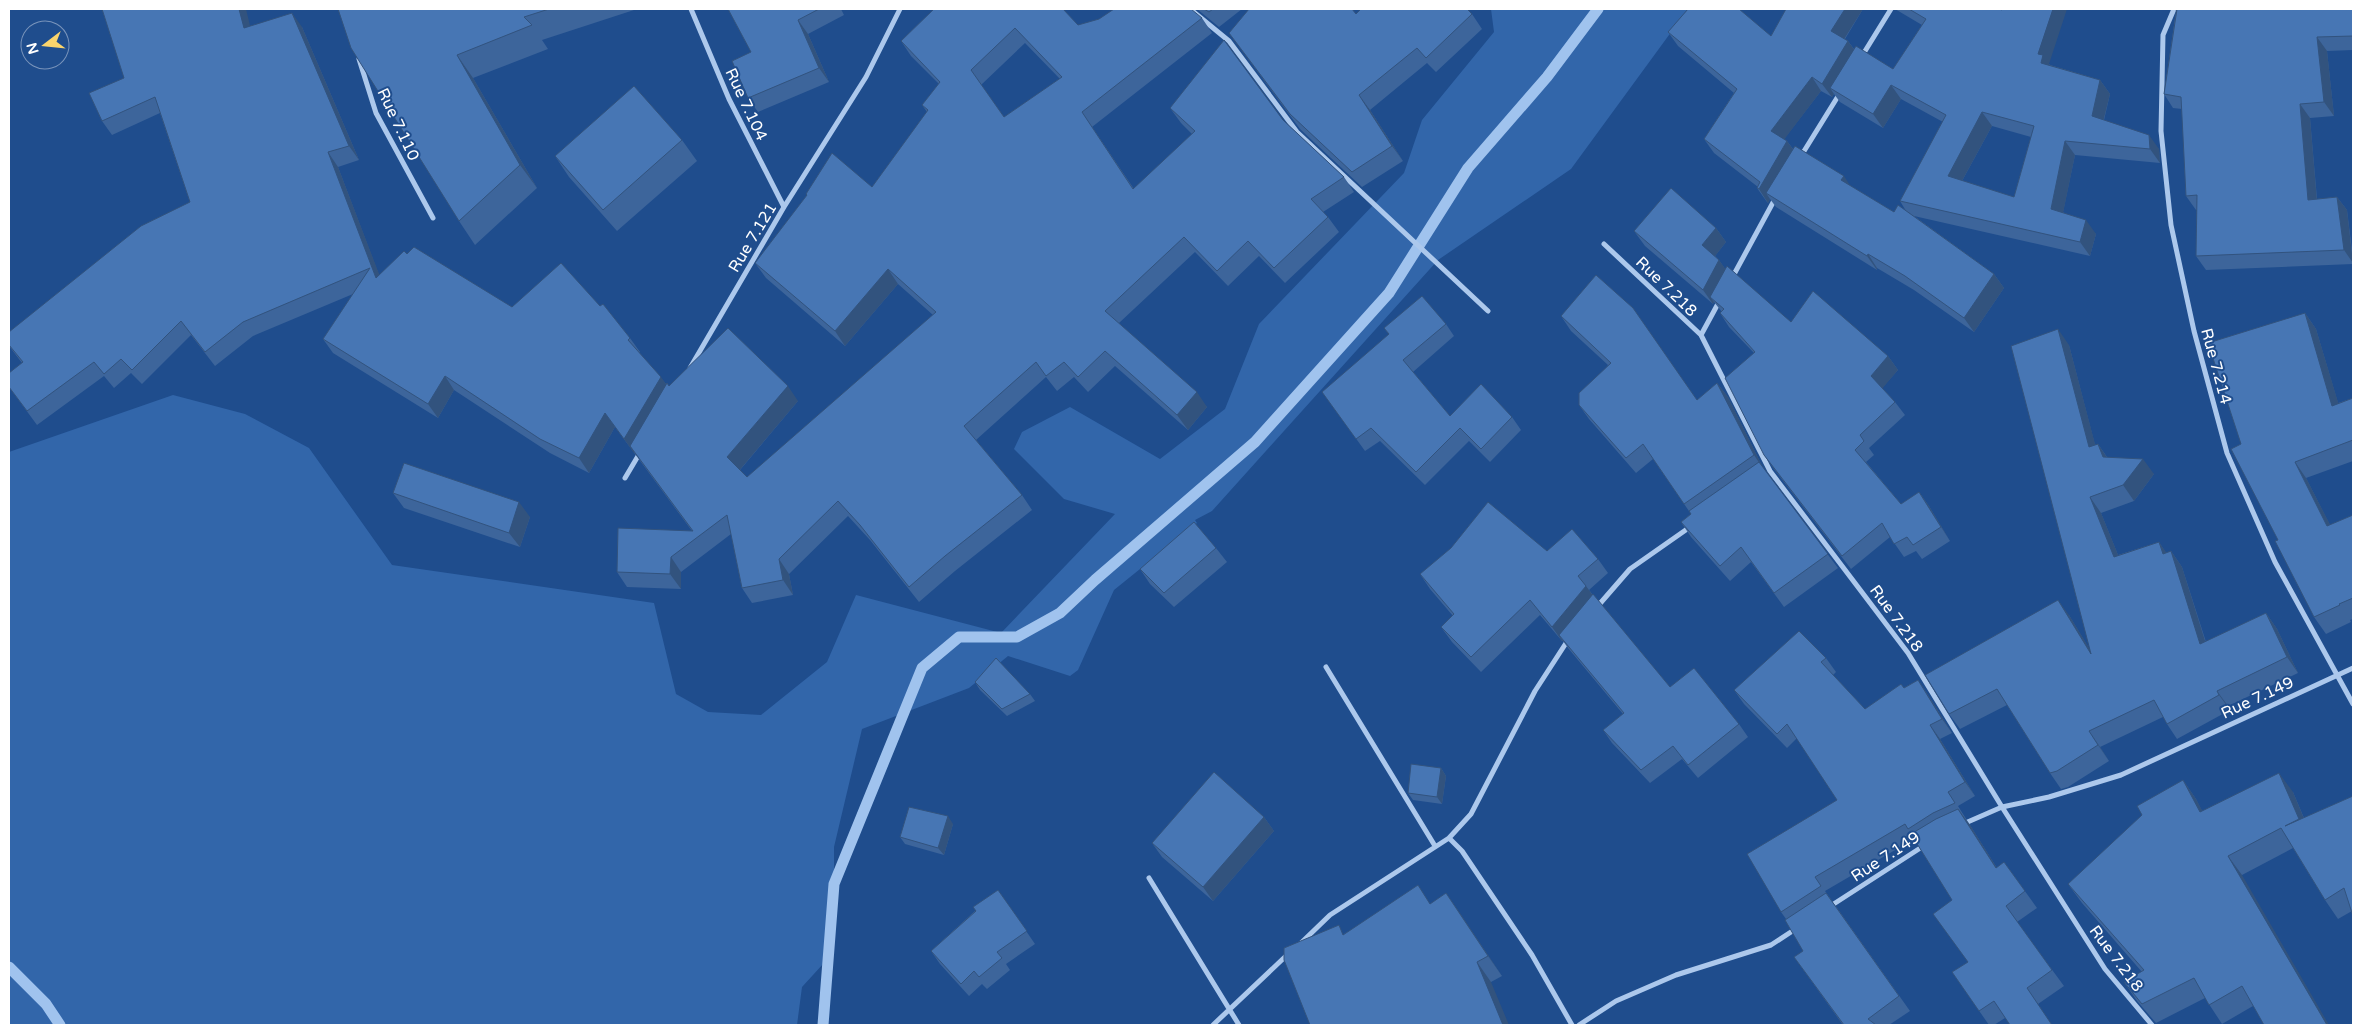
<svg xmlns="http://www.w3.org/2000/svg" width="2362" height="1034" font-family="'Varela Round',sans-serif">
<rect width="100%" height="100%" fill="#1f4d8d"/>
<path fill="#3266aa" d="M1491,9H1688L1571,169L1438,260L1212,511L1195,520L1197,523L1114,590L1078,670L1070,676L1008,656L969,688L862,729L834,847V952L802,987L797,1025H9V452L173,395L245,414L309,448L392,565L654,603L676,694L708,712L761,715L827,662L856,595L1001,633L1115,514L1064,499L1014,449L1022,432L1070,407L1160,459L1225,409L1259,324L1404,173L1422,120L1494,32Z"/>
<g fill="none" stroke-linecap="round" stroke-linejoin="round">
<path stroke="#a0c3ee" stroke-width="11" d="M9,967L46,1004L60,1025
M823,1025L834,884L922,668L959,637H1017L1060,613L1095,580L1255,442L1389,293L1468,168L1547,77L1598,9"/>
<path stroke="#acc8ec" stroke-width="5" d="M691,9L729,99L784,207
M1190,9L1229,41L1297,132L1488,311
M2174,9L2163,35L2161,131L2171,225L2194,331L2227,453L2275,562L2353,704
M1862,56L1891,9
M359,59L376,113L433,218
M1801,156L1840,93
M1604,244L1701,335L1770,471L1908,653L2002,807L2105,969L2152,1025
M1732,278L1776,197
M1701,335L1720,300
M690,368L784,207L866,77L900,9
M625,478L641,451
M1597,607L1630,569L1690,527
M1568,640L1535,691L1471,814L1449,838L1462,851L1532,955L1572,1025
M1326,667L1435,846
M1963,824L2002,807L2049,797L2121,775L2353,668
M1149,878L1239,1025
M1829,907L1925,845
M1301,943L1330,915L1449,838
M1213,1025L1287,955
M1579,1025L1616,1001L1676,975L1771,945L1797,928"/>
</g>
<path fill="#3d659b" fill-rule="evenodd" d="M338,9H634V10L542,40L548,49L473,78L537,188L475,245L459,221Z
M728,9H841L844,15L808,34L829,82L758,112L748,98L751,52Z
M934,9L1078,25L1202,18L1212,33L1092,127L1134,189L1192,134L1181,123L1170,108L1283,120L1344,177L1354,192L1323,212L1328,217L1339,232L1285,283L1259,256L1228,286L1195,252L1119,323L1207,407L1188,430L1115,366L1088,392L1074,377L1057,391L1046,377L976,440L1022,495L1032,510L955,571L919,602L870,540L848,516L789,574L793,595L752,603L742,588L731,534L681,572V589L627,587L617,572L692,531L615,427L589,473L550,453L454,390L438,418L333,353L323,339L353,294L253,336L215,366L191,335L142,384L131,373L114,388L104,376L37,425L9,387L22,363L9,346V332L190,202L160,113L112,135L102,121L124,78L250,26L302,27L359,160L338,167L379,275L407,254L512,307L600,306L630,338L640,352L639,353L666,384L669,386L798,401L740,470L747,477L933,315L898,284L845,346L766,278L755,263L872,187L927,112L922,105L939,84L911,56L901,41ZM1025,43L1060,79L1004,117L981,85Z
M1197,9H1242L1219,27Z
M1786,9H1863L1845,39L1848,41L1854,49L1893,69L1922,25L1895,9H2000L2050,65L2100,80L2110,94L2104,120L2159,149L2160,163L2075,155L2063,212L2096,234L2090,256L1914,216L1994,274L2004,288L1974,332L1914,290L1877,268V270L1776,207L1770,199L1768,203L1767,202L1757,188L1758,187L1714,153L1704,139L1734,93L1678,46L1668,32L1771,36ZM1821,91L1832,97L1834,94L1840,102L1883,128L1901,99L1943,122L1900,201L1906,211L1894,212L1850,186L1793,149L1787,141L1784,139ZM1992,126L2031,137L2014,197L1962,181Z
M2175,9H2353V50L2327,51L2334,116L2310,118L2317,199L2337,197L2347,210L2353,258V264L2206,270L2196,256L2197,210H2196L2186,196L2182,109L2173,108L2164,94L2176,11Z
M1356,14H1472L1482,29L1436,72L1427,63L1370,110L1403,161L1362,187L1300,129L1229,33Z
M682,140L697,161L617,231L569,177L555,156Z
M1716,228L1726,242L1715,256L1719,260L1725,269L1791,322L1888,356L1898,370L1882,388L1895,402L1905,415L1869,448L1874,455L1866,462L1901,504L1919,492L1929,506L1950,541L1922,559L1916,551L1904,557L1890,537L1851,569L1774,469L1764,455L1754,353L1729,327L1720,313L1722,312L1714,302L1713,304L1645,246L1634,231Z
M2305,313L2316,329L2338,403L2353,398V461L2306,478L2330,525L2353,515V619L2350,620L2351,622L2326,634L2314,617L2278,540L2241,444Z
M1561,316L1697,400L1717,383L1728,397L1764,470L1838,568L1784,607L1751,562L1730,581L1691,537L1681,522L1691,514L1653,459L1636,473L1589,419L1579,405L1608,365L1571,331Z
M1446,324L1454,336L1413,372L1450,416L1512,417L1521,430L1490,462L1469,441L1425,485L1380,441L1365,451L1331,404L1389,334L1384,328Z
M2069,345L2095,445L2098,444L2107,457L2154,474L2134,501L2101,513L2118,555L2159,542L2166,553L2171,551L2182,567L2206,642L2266,613L2277,629L2298,673L2228,706L2230,710L2177,739L2167,724L2163,717L2100,747L2109,761L2068,787L2061,789L2050,773L2007,705L1960,729L1949,714L2069,615L2090,650Z
M393,493L530,517L520,547L404,508Z
M1216,548L1227,562L1174,607L1150,584L1140,569Z
M1547,551L1598,559L1608,573L1589,590L1593,595L1670,687L1739,724L1748,737L1698,778L1682,759L1650,783L1612,743L1603,730L1623,714L1568,648L1563,641H1562L1540,615L1481,672L1452,642L1441,627L1453,616L1430,589L1420,574Z
M1826,658L1836,672L1833,675L1865,709L1918,680L1928,695L1952,733L1940,739L1975,796L1958,806L1997,868L2004,862L2037,908L2017,922L2064,986L2038,1004L2005,1018L1994,1025H1989L1952,972L1968,963L1952,900L1914,839L1825,891L1910,1011L1889,1025H1843L1794,957L1803,951L1786,919L1781,912L1837,800L1797,738L1787,748L1744,704L1734,690Z
M975,682L1030,694L1035,701L1007,716L980,690Z
M1441,768L1446,776L1442,804L1413,800L1408,793Z
M2183,780L2196,799L2202,811L2293,792L2304,818L2353,796L2352,911L2338,919L2325,900L2293,848L2242,875L2253,1006L2222,1024L2205,998L2156,1023L2137,1001L2124,982L2142,972L2082,903L2068,884Z
M1264,817L1274,831L1213,901L1162,857L1152,843Z
M953,824L944,855L905,844L900,837Z
M998,890L1035,944L1006,964L1010,970L987,989L982,984L969,996L940,964L931,951Z
M1446,893L1502,976L1491,982L1310,1025L1345,933L1431,904Z"/>
<path fill="#32537e" d="M239,9H246L254,42L244,28Z
M1845,9H1863L1841,44L1831,31Z
M2053,9H2067L2049,64L2053,69L2041,63L2038,54Z
M292,13L302,27L359,160L349,146Z
M798,20L808,34L829,82L819,68Z
M2317,37L2327,51L2334,116L2324,102Z
M1848,41L1858,55L1830,88L1834,94L1832,97L1822,84Z
M457,55L473,78L537,188L520,165Z
M1812,77L1821,91L1780,145L1771,131Z
M2100,80L2110,94L2101,130L2092,116Z
M1891,85L1901,99L1883,128L1873,114Z
M1359,95L1370,110L1403,161L1392,146Z
M2300,104L2310,118L2318,214L2308,200Z
M1982,112L1992,126L1957,190L1948,176Z
M2149,135L2159,149L2160,163L2150,149Z
M1787,141L1797,155L1766,193L1770,199L1768,203L1759,189Z
M2065,141L2075,155L2061,223L2051,209Z
M328,152L338,167L386,292L376,278Z
M1844,176L1853,190L1841,180Z
M2337,197L2347,210L2353,263L2344,250Z
M2086,220L2096,234L2090,256L2080,242Z
M1716,228L1726,242L1712,260L1702,245Z
M1868,254L1877,268V270L1867,256Z
M1719,260L1729,274L1710,297L1714,302L1713,304L1703,290Z
M888,269L898,284L845,346L835,331Z
M1994,274L2004,288L1974,332L1964,318Z
M2305,313L2316,329L2344,422L2332,406Z
M2058,329L2069,345L2100,463L2089,447Z
M1888,356L1898,370L1881,390L1871,376Z
M445,376L454,390L438,418L428,404Z
M661,377L671,391L634,453L624,439Z
M1717,383L1728,397L1764,470L1754,455Z
M788,386L798,401L738,472L727,457Z
M1197,392L1207,407L1188,430L1177,415Z
M605,413L615,427L589,473L579,458Z
M2098,444L2108,459L2103,457Z
M2143,459L2154,474L2134,501L2123,485Z
M2295,462L2306,478L2339,542L2327,526Z
M1919,492L1929,506L1950,541L1941,527Z
M2090,497L2101,513L2125,572L2114,557Z
M519,502L530,517L520,547L509,533Z
M2159,542L2170,558L2163,554Z
M2171,551L2182,567L2211,660L2200,644Z
M671,557L681,572V589L670,574Z
M779,559L789,574L793,595L783,580Z
M1586,586L1597,601L1559,635L1563,641H1562L1552,627Z
M2058,600L2069,615L2102,669L2091,654Z
M2266,613L2277,629L2298,673L2287,657Z
M1918,680L1928,695L1952,733L1942,719Z
M2217,691L2228,706L2230,710L2219,695Z
M1930,725L1940,739L1975,796L1965,782Z
M2089,731L2100,747L2109,761L2098,745Z
M1441,768L1446,776L1442,804L1437,797Z
M2279,773L2293,792L2312,838L2299,819Z
M2183,780L2196,799L2213,831L2200,812Z
M1958,809L1970,825L2007,884L1996,868Z
M948,816L953,824L944,855L938,848Z
M1264,817L1274,831L1213,901L1203,887Z
M2228,856L2242,875L2329,1025H2327Z
M1446,893L1460,913L1502,976L1488,956Z
M1477,962L1491,982L1509,1025H1503Z"/>
<path fill="#4776b4" stroke="#32537e" fill-rule="evenodd" d="M102,9H239L244,28L292,13L349,146L328,152L376,278L404,251L407,254L414,247L512,307L561,263L600,306L603,304L630,338L628,340L661,377L624,439L605,413L579,458L540,439L445,376L428,404L323,339L370,268L243,322L205,352L181,321L132,370L121,359L104,374L94,362L27,411L9,387V373L23,362L9,345V332L141,226L190,202L155,97L102,121L89,93L124,78Z
M338,9H549L524,17L532,25L457,55L520,165L459,221L351,48Z
M728,9H819L798,20L819,68L748,98L732,61L751,52Z
M934,9H1063L1078,25L1099,19L1114,9H1191L1202,18L1082,112L1133,189L1195,131L1170,108L1224,40L1283,120L1344,177L1311,199L1328,217L1274,268L1248,241L1217,271L1184,237L1105,311L1197,392L1177,415L1105,351L1078,377L1064,362L1046,376L1036,362L964,426L1022,495L945,556L909,587L860,525L838,501L779,559L783,580L742,588L727,515L671,557L670,574L617,572L618,528L693,531L630,446L667,383L669,386L728,328L788,386L727,457L747,477L936,312L888,269L835,331L755,263L807,195L806,194L832,153L872,187L928,110L922,105L940,82L901,41ZM1015,28L1062,77L1004,117L971,70Z
M1204,9H1213L1209,12Z
M1249,9H1352L1356,14L1361,9H1467L1472,14L1426,58L1417,48L1359,95L1392,146L1352,172L1290,114L1229,33Z
M1688,9H1739L1771,36L1786,9H1845L1831,31L1848,41L1822,84L1812,77L1771,131L1787,141L1759,189L1757,188L1760,182L1704,139L1737,89L1668,32Z
M1909,9H2000L2002,10L2003,9H2053L2038,54L2043,55L2041,63L2100,80L2092,116L2149,135L2150,149L2065,141L2051,209L2086,220L2080,242L1900,201L1946,115L1891,85L1873,114L1830,88L1856,46L1893,69L1926,19ZM1982,112L2034,126L2014,197L1948,176Z
M2177,9H2353V36L2317,37L2324,102L2300,104L2308,200L2337,197L2344,250L2196,256L2197,195L2186,196L2181,97L2164,94Z
M634,86L682,140L603,210L555,156Z
M1795,146L1844,176L1841,180L1894,212L1898,205L1994,274L1964,318L1905,276L1868,254L1867,256L1766,193Z
M1671,188L1716,228L1702,245L1719,260L1703,290L1634,231Z
M1727,266L1791,322L1813,291L1888,356L1871,376L1895,402L1860,435L1864,441L1855,450L1901,504L1919,492L1941,527L1913,545L1907,537L1894,544L1882,523L1842,556L1764,455L1725,378L1755,352L1720,313L1724,309L1710,297Z
M1596,275L1633,308L1697,400L1717,383L1754,455L1684,504L1643,444L1626,458L1579,405V393L1611,363L1561,316Z
M1422,296L1446,324L1403,360L1450,416L1481,384L1512,417L1481,449L1460,428L1416,472L1371,428L1356,439L1322,392L1389,334L1384,328Z
M2305,313L2332,406L2353,398V440L2295,462L2327,526L2353,515V598L2339,604L2340,605L2314,617L2275,541L2278,540L2231,449L2241,444L2208,343Z
M2058,329L2089,447L2098,444L2103,457L2143,459L2123,485L2090,497L2114,557L2159,542L2163,554L2171,551L2200,644L2266,613L2287,657L2217,691L2219,695L2167,724L2154,700L2089,731L2098,745L2057,771L2050,773L1997,689L1949,714L1925,675L2058,600L2091,654L2011,346Z
M1759,462L1828,554L1774,593L1741,547L1720,566L1681,522L1691,514L1689,511Z
M404,463L519,502L509,533L393,493Z
M1488,502L1547,551L1572,529L1598,559L1578,576L1586,586L1552,627L1530,600L1471,657L1441,627L1454,614L1420,574L1451,548Z
M1194,522L1216,548L1164,593L1140,569Z
M1593,594L1670,687L1694,668L1739,724L1688,765L1673,746L1641,770L1603,730L1624,713L1559,635Z
M1799,631L1826,658L1821,662L1865,709L1901,684L1904,688L1918,680L1942,719L1930,725L1965,782L1948,792L1955,803L1933,813L1908,829L1905,824L1815,877L1821,886L1781,912L1747,854L1837,800L1787,724L1777,734L1734,690Z
M996,658L1030,694L1002,709L975,682Z
M1411,764L1441,768L1437,797L1408,793Z
M1214,772L1264,817L1203,887L1152,843Z
M2279,773L2299,819L2285,826L2353,796V916L2344,888L2325,900L2281,828L2228,856L2327,1025H2264L2242,986L2209,1005L2194,978L2142,1004L2124,982L2144,970L2068,884L2142,815L2137,806L2183,780L2200,812Z
M909,807L948,816L938,848L900,837Z
M1958,809L1996,868L2004,862L2025,891L2006,906L2052,970L2027,988L2052,1025H2010L1994,1001L1979,1011L1952,972L1968,962L1933,914L1952,900L1911,834L1936,819Z
M1418,885L1430,904L1446,893L1488,956L1477,962L1503,1025H1310L1284,960V948L1339,925L1343,935Z
M998,890L1027,931L997,952L1002,958L979,977L974,971L961,984L931,951L976,911L973,907Z
M1826,893L1899,996L1868,1019L1876,1025H1844L1794,957L1803,951L1785,920Z"/>
<g text-anchor="middle" stroke-width="4" stroke-linejoin="round" paint-order="stroke">
<g font-size="16" fill="#fff" stroke="#1f4d8d">
<text transform="translate(747 104) rotate(65)" y="6">Rue 7.104</text>
<text transform="translate(399 124) rotate(65)" y="6">Rue 7.110</text>
<text transform="translate(752 237) rotate(-59)" y="6">Rue 7.121</text>
<text transform="translate(1667 286) rotate(44)" y="6">Rue 7.218</text>
<text transform="translate(2217 366) rotate(75)" y="6">Rue 7.214</text>
<text transform="translate(1897 618) rotate(54)" y="6">Rue 7.218</text>
<text transform="translate(2257 697) rotate(-25)" y="6">Rue 7.149</text>
<text transform="translate(1885 856) rotate(-33)" y="6">Rue 7.149</text>
<text transform="translate(2117 958) rotate(53)" y="6">Rue 7.218</text>
</g>
</g>
<rect width="2362" height="1034" fill="none" stroke="#ffffff" stroke-width="20"/>
<g transform="translate(45 45) rotate(254)"><circle r="24" fill="#1f4d8d" stroke="#7994bb"/>
<path d="M0-4L9 19L0 12L-9 19Z" fill="#fad46c"/>
<text y="-8" font-size="14" font-weight="bold" text-anchor="middle" fill="#ffffff">N</text>
</g>
</svg>
